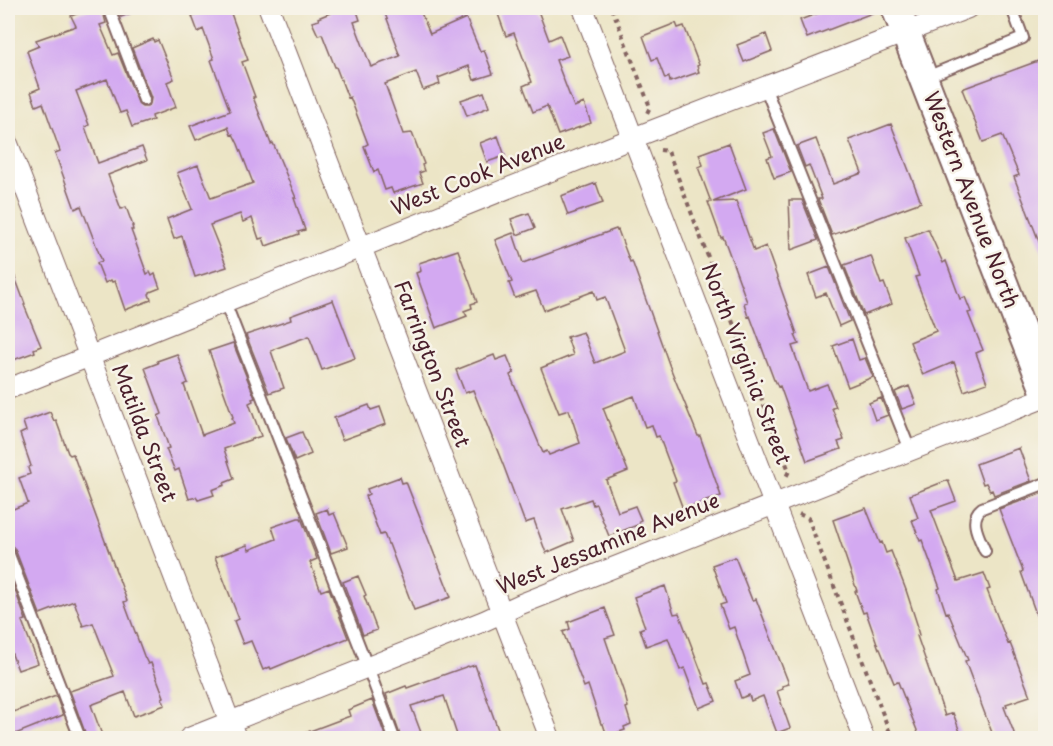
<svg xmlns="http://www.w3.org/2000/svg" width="1053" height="746" font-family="'Playpen Sans',sans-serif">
<rect width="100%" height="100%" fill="#f7f3e8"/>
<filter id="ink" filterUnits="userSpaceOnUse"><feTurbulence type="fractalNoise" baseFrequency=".0167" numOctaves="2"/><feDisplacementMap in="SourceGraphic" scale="12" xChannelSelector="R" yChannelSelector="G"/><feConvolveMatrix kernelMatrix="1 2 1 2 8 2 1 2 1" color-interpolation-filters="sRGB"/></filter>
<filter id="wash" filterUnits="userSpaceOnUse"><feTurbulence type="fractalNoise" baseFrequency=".008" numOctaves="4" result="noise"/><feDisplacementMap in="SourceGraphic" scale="24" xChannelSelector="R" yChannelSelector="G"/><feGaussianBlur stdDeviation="1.35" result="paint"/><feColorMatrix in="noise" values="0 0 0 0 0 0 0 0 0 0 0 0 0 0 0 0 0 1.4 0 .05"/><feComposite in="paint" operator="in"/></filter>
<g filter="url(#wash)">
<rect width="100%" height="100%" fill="#ece5c6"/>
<g id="blocks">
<path fill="#d3a9f1" d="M92,8H102L106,23L100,25L113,55L118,53L139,105L142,107H147L150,104L151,98L132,48L153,39L154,42L158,40L174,79L167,82L176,107L152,116L153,120L132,127L126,111L120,113L107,79L76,91L89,125L85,127L98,163L142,147L147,160L108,175L121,209L126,207L133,226H132L133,230H131L147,274L150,272L152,276L155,274L160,288L150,292V293L149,294L151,300L125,310L115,281L112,282L111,280L105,283L97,263L102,261L81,206L75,209L55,153L60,151L43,103L36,106L31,92L40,88L27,51L39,46L36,40L76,26L71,16Z
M117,8H142V9L121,17Z
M216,8H229L248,60L242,62L255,97H253L271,144L273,143L296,198H294L305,230L298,232L299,234L266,246L263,238L259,239L252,218L243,222L240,214L210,225L227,267L195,277L182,236L174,239L167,219L192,209L177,173L198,165L211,198L253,183L238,144L233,134L231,135L228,127L196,140L190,126L230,111L211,60L214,59L203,29L198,32L192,16Z
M328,8H356L360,20L354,22L371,67L400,56L396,46L397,45L384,11L393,8H419L430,34L466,18L480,51L484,50L493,74L474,80L469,66L438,78L440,84L423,90L416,72L385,84L403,134L412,133L424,164L422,165L424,171L419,173L423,183L393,193L391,188L385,190L378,170L374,172L364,146L368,144L350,97L348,98L336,67H335L322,34L318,35L312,22L319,20L318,18L330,13Z
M516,8H537L549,40L560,35L568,56L556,60L574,107L584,103L591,123L558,135L547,106L533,112L523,86L532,82L514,33L506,36L498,14Z
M832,8H880V10L807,38L800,20Z
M676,23L678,28L684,26L699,65L697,66L699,72L670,82L669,77L665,79L657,58L652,60L643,36Z
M766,34L772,51L744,62L737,45Z
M1046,58V256L1045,257L1014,177L1019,175L1002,135L983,142L962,89Z
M484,92L489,107L467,116L461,100Z
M891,124L921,202L832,235L818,199H822L809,165L805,167L797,146L816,139L833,184L862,173L849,140Z
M774,129L791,172L774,178L767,158L772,156L763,133Z
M498,136L505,156L487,162L480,143Z
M729,143L746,189L713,202L736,201L754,251L766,246L797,334L795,335L799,344L792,346L808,391L827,384L836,407L832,408L844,440L838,442L841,449L807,461L780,386L778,387L775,380H774L750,316L748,317L744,303L747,302L727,247L723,237L721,238L708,202H711L698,167L703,165L699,154Z
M596,183L603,203L568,215L561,196Z
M789,200H802L818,240L791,250Z
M529,213L535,228L517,235L511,219Z
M616,229L617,231L618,230L630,262L632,261L670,367L698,436H700L721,496L683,509L673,482L676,481L659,436L656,437L652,425L645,427L634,396L603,408L628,471L606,480L618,512L635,506L641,520L639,521L640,524L609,536L596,504L593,505L591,499L562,509L574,541L546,553L534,520L525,523L504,467L473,390L465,393L456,370L494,355L496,360L507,356L514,373L510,375L543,453L547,451L549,455L580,443L569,410L559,413L541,368L573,355L567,337L583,332L595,363L625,351L605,297L597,300L594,291L544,310L536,291L515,298L509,283L512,282L495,240L513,233L523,263Z
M928,229L943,263L946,261L960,299L965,297L971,312L968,313L983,350L976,353L987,383L964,391L954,362L923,375L910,342L936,331L915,277L919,276L905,238Z
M458,250L477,302L471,304L472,308L464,311L467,316L436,328L416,273L421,271L419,263Z
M871,256L881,284L884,283L892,304L864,315L844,265Z
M8,261H9L25,304L24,305L41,346L34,349L35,352L8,362Z
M829,267L850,321L839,326L826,293L816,297L808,275Z
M333,300L355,358L322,370L309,336L274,349V350L271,351L284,388L269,393L246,335L291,320L290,316Z
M852,339L859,360L865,358L873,377L848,387L833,346Z
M233,343L255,398L252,399L253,401L249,403L261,436L224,449L234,479L224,483L225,485L212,490L214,495L198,500L196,497L189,499L179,469L175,471L166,449L169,448L158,416L162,414L145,368L158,363L157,361L177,354L188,383L184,385L202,435L234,423L232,418L233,417L209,351Z
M909,386L916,404L902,409L895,392Z
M881,398L888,415L875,420L869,403Z
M369,405L371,410L380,407L386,424L342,440L334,418Z
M50,412L54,421L56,420L68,453L70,455L73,454L127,601L124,602L144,656L148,664L151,663L164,697L162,698L165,705L134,716L125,692L91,705L102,735L92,738H87L70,691L114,676L93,623L83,626L74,601L40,614L15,549L12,546L8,545V511L28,503L19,478L30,474L28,468L31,466L20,434L26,431L23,422Z
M302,432L311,454L295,461L286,438Z
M1019,448L1031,481L994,495L992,490L990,491L986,483L983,484L976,464Z
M400,477L402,483L406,482L451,597L414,610L389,544H388L384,534L380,535L365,496L369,494L367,489Z
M948,480L956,501L931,510L958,581L984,573L990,589L987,590L1008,644L1010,643L1030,696L1006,704L1007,706L1004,707L1016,738H994L965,661L968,660L948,612L946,613L938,589L940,588L922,540L920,541L912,520L918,518L910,495Z
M1046,492V635L1044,636L1021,572L1023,571L999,509Z
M866,508L880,543L882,542L886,553L891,551L906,590L918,627L917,628L919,635L917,636L945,716L953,713L960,732L942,738H920L898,682L894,683L880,649H879L866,612L863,613L855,591H857L833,520Z
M327,509L329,515L334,513L348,547L331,553L316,513Z
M298,518H301L317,559L310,562L321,591L329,588L348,638L331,645V644L271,669L270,667L263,670L251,641L243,644L234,621L239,619L215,557L247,545L249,550L276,539L272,527Z
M735,557L752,600L756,599L789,684L782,686L783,689L777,691L790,728L777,733L763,696L751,701L749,695L741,698L735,681L750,675L734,627L729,629L720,605L726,603L712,565Z
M8,571L26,620L22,621L38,663L18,670L8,644Z
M358,576L366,595L364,596L377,630L363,635L343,582Z
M665,586L674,614L679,613L706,684L709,683L716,701L699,708L684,668L680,670L668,638L646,646L640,629L645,627L634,597Z
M605,608L615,635L605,638L626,699L628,707L626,708L631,724L624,727L625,730L607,736L603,724H601L588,685L584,687L563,632L570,629L568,622Z
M475,665L501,738H458L444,696L411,706L423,738H401L386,694L406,686L407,688L468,666L469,667Z
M56,696L63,715L8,737V714Z
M372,700L386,738H294V737L350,716L348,710Z"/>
</g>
</g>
<g filter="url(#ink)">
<use href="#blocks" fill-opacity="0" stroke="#836461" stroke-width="1.5"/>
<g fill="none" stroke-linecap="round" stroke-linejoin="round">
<g stroke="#836461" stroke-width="14">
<path id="lane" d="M109,8L144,100
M924,78L1023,38L1012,8
M765,87L910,450
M225,302L368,668L394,738
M985,551C979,537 968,519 982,508L1046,483
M8,552L80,738"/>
</g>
<g stroke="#836461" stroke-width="22">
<path id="street" d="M269,8L550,738
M583,8L864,738
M8,144L236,738
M8,389L633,138L968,8
M189,738L484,621L521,604L1046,397"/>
</g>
<g stroke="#836461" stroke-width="32">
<path id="secondary" d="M896,8L1046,393"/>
</g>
<path stroke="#836461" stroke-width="4" stroke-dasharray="4.5 4.5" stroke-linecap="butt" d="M612,8L650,107L647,113
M660,150L668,151L789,471L785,479
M799,514L808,518L892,738"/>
<use href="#lane" stroke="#fff" stroke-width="10"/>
<use href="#street" stroke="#fff" stroke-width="20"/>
<use href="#secondary" stroke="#fff" stroke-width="28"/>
</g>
</g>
<g text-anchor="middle" stroke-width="5" stroke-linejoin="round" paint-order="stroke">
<g font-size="21" fill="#4a1f2b" stroke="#f7f3e8">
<text transform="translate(478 175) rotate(-22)" y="7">West Cook Avenue</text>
<text transform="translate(971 200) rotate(69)" y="7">Western Avenue North</text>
<text transform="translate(432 364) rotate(69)" y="7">Farrington Street</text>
<text transform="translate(746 364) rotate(69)" y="7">North Virginia Street</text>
<text transform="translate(144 433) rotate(69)" y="7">Matilda Street</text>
<text transform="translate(608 544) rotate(-22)" y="7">West Jessamine Avenue</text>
</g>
</g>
<rect width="1053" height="746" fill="none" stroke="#f7f3e8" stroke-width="30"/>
</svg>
